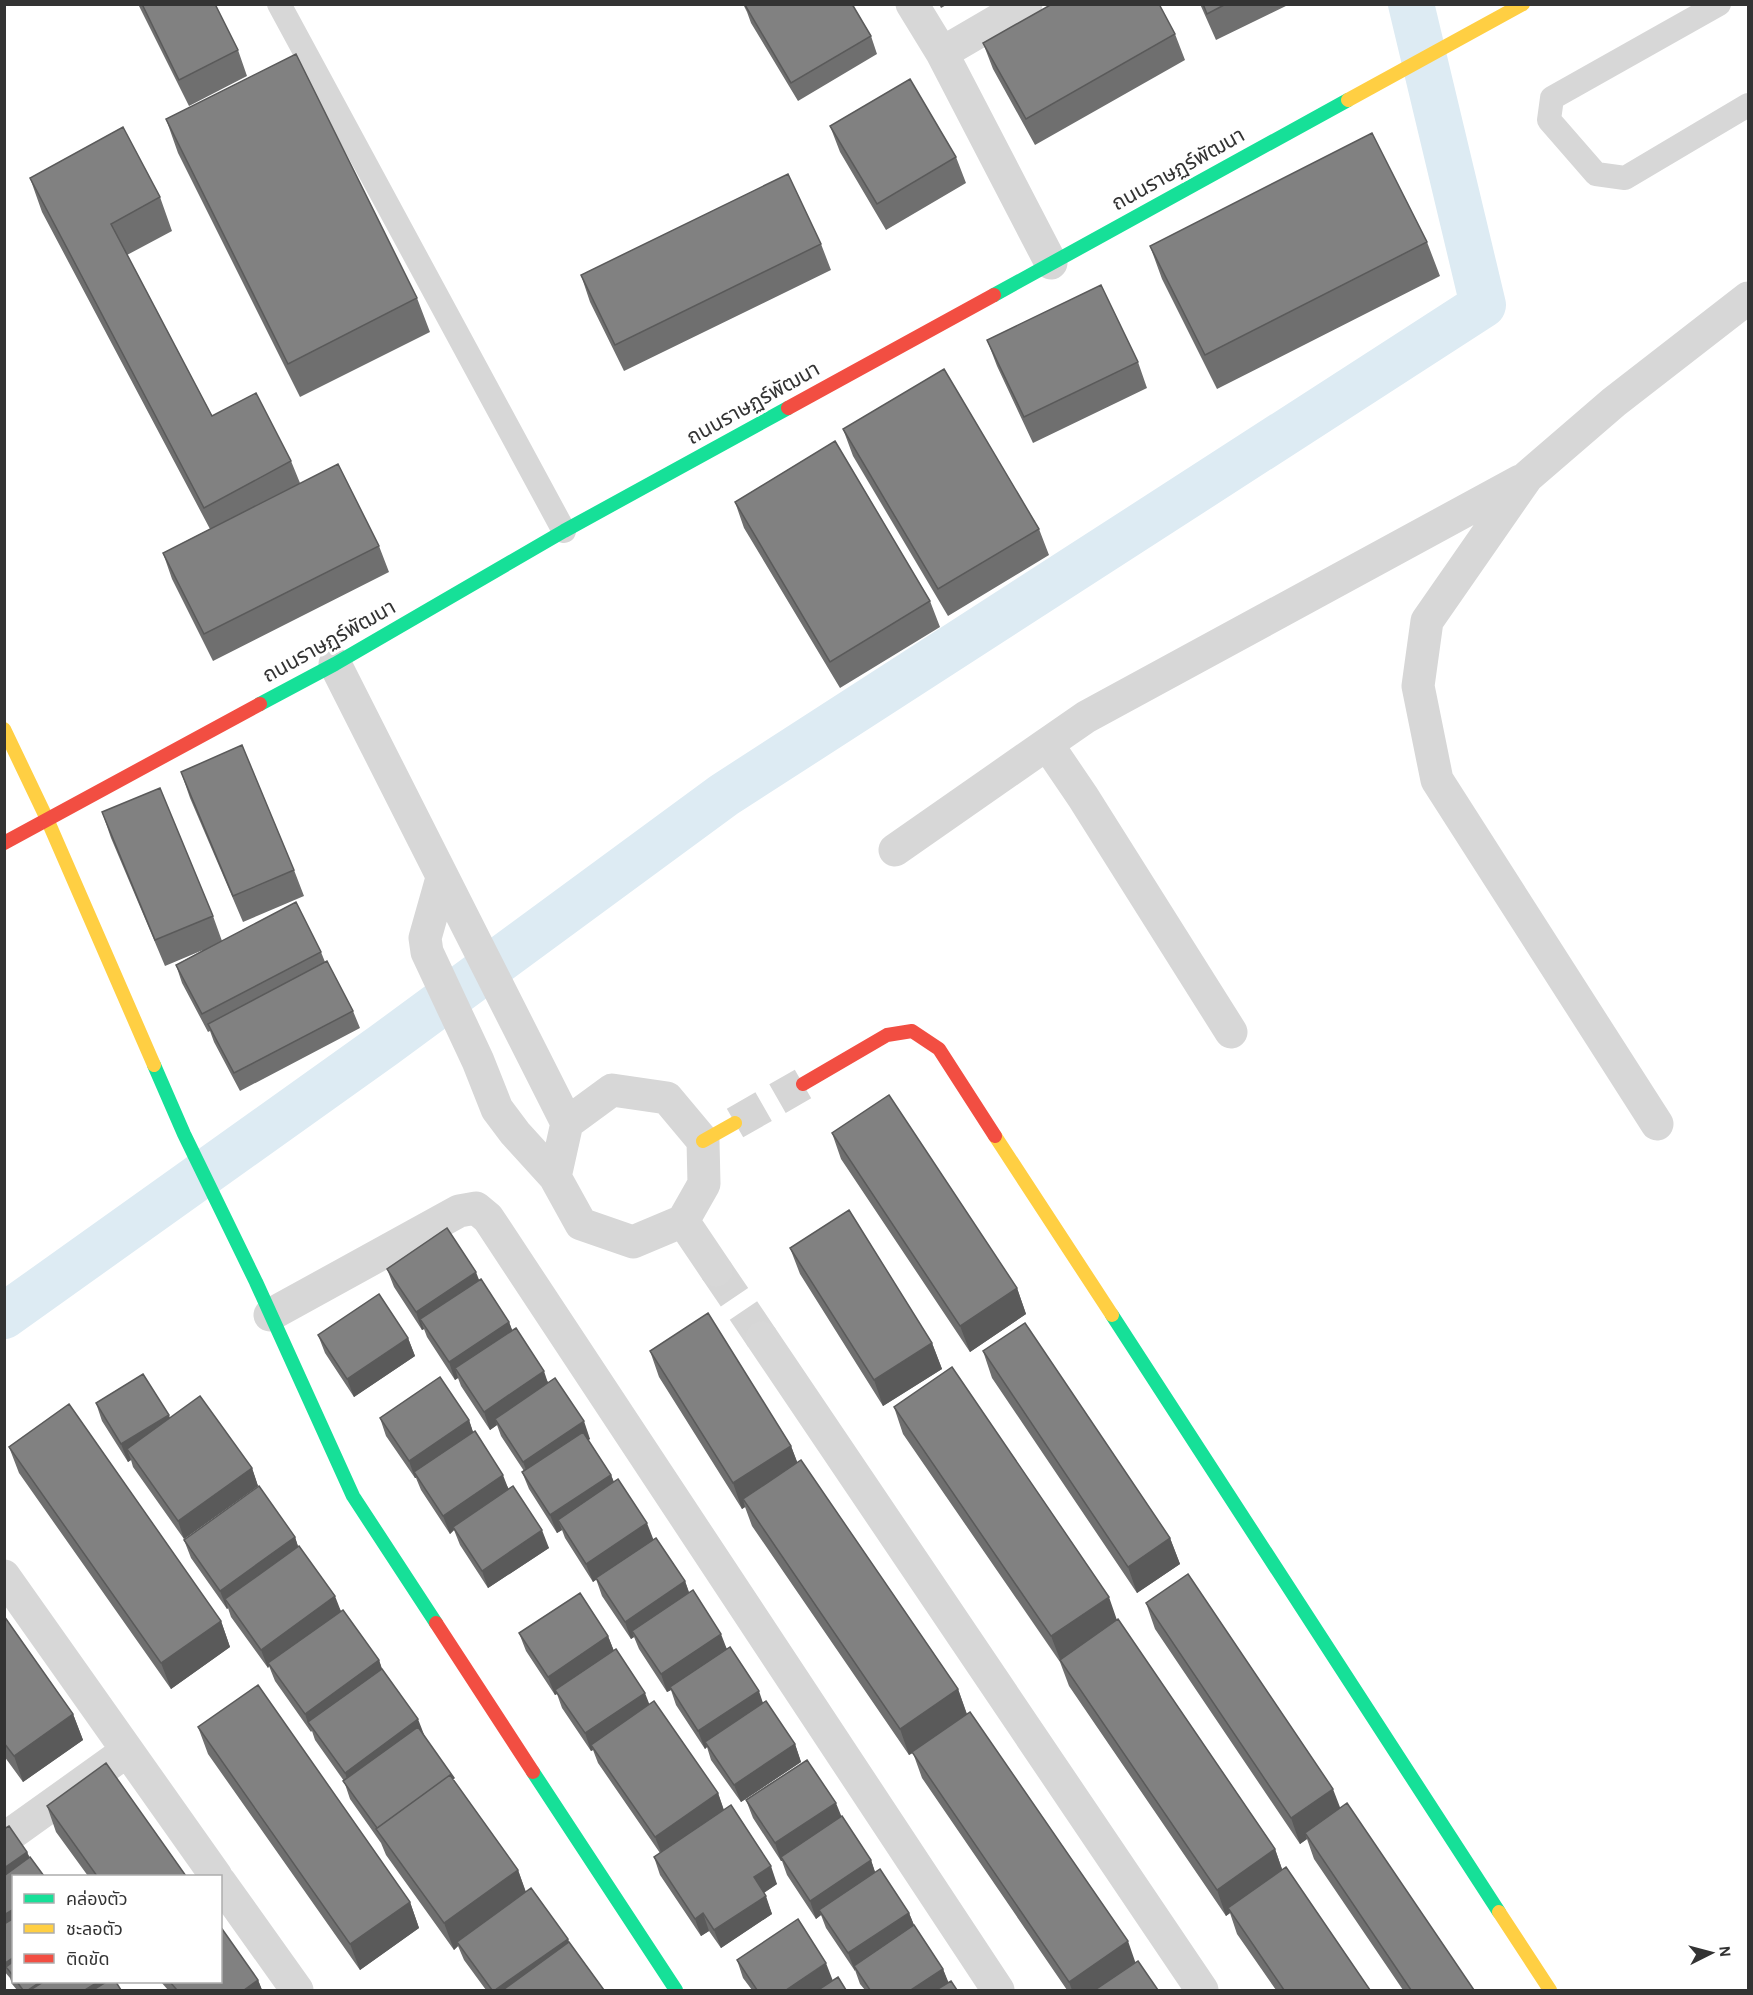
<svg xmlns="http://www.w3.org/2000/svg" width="1753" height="1995" font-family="'Alegreya Sans','Noto Sans Thai',sans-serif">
<rect width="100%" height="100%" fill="#fff"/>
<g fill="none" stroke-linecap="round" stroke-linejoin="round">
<path stroke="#ddebf3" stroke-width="46" d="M4,1316L384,1045L724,795L1483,305L1411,4"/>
<path stroke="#d6d6d6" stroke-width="33" stroke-dasharray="33 16" stroke-linecap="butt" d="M716,1270L762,1338"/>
<path stroke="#d6d6d6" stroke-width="33" stroke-dasharray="33 16" stroke-linecap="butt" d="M735,1123L803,1084"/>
<path stroke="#d7d7d7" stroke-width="24" d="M279,4L564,531
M1719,4L1552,98L1549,120L1596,174L1625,178L1748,105"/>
<path stroke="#d7d7d7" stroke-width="33" d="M912,4L942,53L1051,263
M942,53L1026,4
M335,664L567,1123
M895,850L1047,744
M442,878L425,938L427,952L478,1061L497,1109L515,1133L555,1177
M1231,1032L1083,797L1047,744L1086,717L1520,481
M612,1090L667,1098L703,1141L704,1184L683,1221L633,1242L581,1224L555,1177L567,1123Z
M1657,1124L1437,780L1418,686L1427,621L1527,477L1614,402L1748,298
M683,1221L716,1270
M270,1315L459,1211L476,1208L488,1218L998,1990
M762,1338L1202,1990
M4,1576L216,1876
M4,1839L127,1751
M220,1882L297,1990"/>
<path stroke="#16e098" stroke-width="14" d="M994,295L1348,100
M260,704L335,664L564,531L788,408
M154,1065L184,1134L256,1282L353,1496L436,1623
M1112,1315L1499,1912
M533,1772L676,1990"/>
<path stroke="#ffcf43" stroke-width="14" d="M1348,100L1523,4
M4,729L47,819L154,1065
M995,1136L1112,1315
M703,1141L735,1123
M1499,1912L1550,1990"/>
<path stroke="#f24e42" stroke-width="14" d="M788,408L994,295
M4,843L260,704
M803,1084L887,1035L912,1031L939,1049L995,1136
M436,1623L533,1772"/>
</g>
<path fill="#6f6f6f" d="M138,4H215L238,50L247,76L189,106Z
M743,4H852L871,36L877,54L798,101L751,23L747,12Z
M939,4H948L941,8Z
M1200,4H1290L1216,40Z
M1175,34L1185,60L1035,145L993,69L983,43Z
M166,119L417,298L430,332L300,397L178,153Z
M830,126L956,157L966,183L886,230L840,152Z
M30,178L160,197L172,231L127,255L212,416L291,461L300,483L379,546L389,572L213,661L172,579L163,553L210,529L42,212Z
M1427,242L1440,276L1217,389L1162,279L1150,246Z
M821,244L831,270L624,371L590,302L581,275Z
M987,340L1138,362L1147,388L1033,443L997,366Z
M843,429L1039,529L1049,555L948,616L853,456Z
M735,502L930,601L940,627L840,688L744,528Z
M181,772L294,870L304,896L243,922L190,798Z
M102,812L213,916L222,941L321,952L325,962L353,1011L360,1028L240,1091L214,1042L210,1031L208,1032L182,983L176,965L203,950L165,966L111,838Z
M832,1133L1017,1288L1026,1314L970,1352L841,1159Z
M790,1248L932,1343L942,1369L883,1406L800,1274Z
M387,1269L479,1280L509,1322L512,1330L548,1382L590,1439L588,1440L611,1475L614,1482L653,1540L685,1581L689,1592L763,1703L795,1744L801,1762L741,1802L711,1760L707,1747L705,1749L676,1705L671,1690L667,1692L639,1649L634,1637L631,1639L602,1596L596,1579L593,1582L565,1538L562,1530L557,1533L529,1489L522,1472L524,1471L501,1436L497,1425L490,1430L461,1386L458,1378L455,1380L427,1337L424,1329L422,1330L394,1287Z
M318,1335L408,1338L415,1356L354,1397L325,1353Z
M650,1351L791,1446L797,1462L958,1689L967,1714L1135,1963L1158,1990H1067L922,1778L913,1753L909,1755L752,1526L745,1507L742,1509L659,1377Z
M983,1351L1170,1538L1180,1564L1137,1593L992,1378Z
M96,1403L170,1418L252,1468L258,1486L184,1539L133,1467L131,1460L128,1462L102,1421Z
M894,1407L1117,1620L1275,1849L1282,1869L1370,1990H1276L1237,1934L1230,1913L1226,1916L1069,1686L1060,1662L903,1434Z
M380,1418L469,1420L473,1432L509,1489L549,1548L488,1588L460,1545L454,1530L450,1534L421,1490L416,1478H415L386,1436Z
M9,1447L221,1621L230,1647L171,1689L19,1473Z
M295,1537L298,1547L341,1611L379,1660L382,1669L425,1737L455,1783L518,1870L526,1892L568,1939L569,1942L604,1990H486L464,1960L458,1946L454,1950L386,1855L381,1843L350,1799L344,1781L315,1740L312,1731L311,1732L275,1681L269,1666L268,1668L231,1617L228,1608L227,1609L191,1558L184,1540Z
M1146,1603L1340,1808L1474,1990H1403L1314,1859L1307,1839L1300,1844L1155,1629Z
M4,1616L73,1714L83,1740L23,1782L4,1756Z
M519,1633L608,1636L614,1651L649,1704L718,1793L724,1810L777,1884L764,1893L772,1914L721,1948L709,1931L701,1936L660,1875L654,1857L660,1853L598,1763L593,1750L591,1751L562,1708L557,1694L555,1695L526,1651Z
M198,1727L410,1902L419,1928L360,1970L208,1754Z
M746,1800L841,1817L871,1860L875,1872L909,1913L914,1925L943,1969L948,1983L957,1990H865L860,1984L855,1970V1971L826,1928L821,1915L816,1919L787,1875L782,1861H781L753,1818Z
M47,1806L186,1876H88L56,1832Z
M4,1829L27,1852L30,1858L14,1876V1982H116L121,1990H17L12,1984L10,1978L4,1971Z
M737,1960L833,1981L846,1990H752L743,1978Z
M258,1980L262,1990H168L161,1982H220Z"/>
<path fill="#5a5a5a" d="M476,1272L483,1290L420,1319L424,1329L422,1330L416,1312Z
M1017,1288L1026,1314L970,1352L960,1326Z
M509,1322L516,1340L455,1368L458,1378L455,1380L449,1362Z
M408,1338L415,1356L354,1397L347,1379Z
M932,1343L942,1369L883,1406L874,1380Z
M544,1371L550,1389L495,1419L497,1425L490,1430L484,1412Z
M169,1415L175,1433L127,1449L131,1460L128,1462L121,1444Z
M469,1420L475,1438L414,1472L416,1478H415L409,1461Z
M584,1421L590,1439L530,1480L523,1462Z
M791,1446L801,1472L743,1499L745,1507L742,1509L733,1483Z
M252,1468L258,1486L184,1539L178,1521Z
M503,1475L510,1493L453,1527L454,1530L450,1534L443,1516Z
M611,1475L618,1493L558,1520L562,1530L557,1533L550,1515Z
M647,1523L654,1541L593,1582L586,1564Z
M542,1530L549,1548L488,1588L482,1571Z
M295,1537L301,1555L225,1599L228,1608L227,1609L220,1591Z
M1170,1538L1180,1564L1137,1593L1128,1567Z
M685,1581L691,1599L632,1631L634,1637L631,1639L625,1622Z
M335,1596L342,1614L268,1663L269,1666L268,1668L261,1650Z
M1109,1597L1118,1623L1061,1662L1051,1636Z
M221,1621L230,1647L171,1689L161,1663Z
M721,1634L728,1652L670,1687L671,1690L667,1692L661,1674Z
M608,1636L615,1654L555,1690L557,1694L555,1695L548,1677Z
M379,1660L385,1678L308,1722L311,1732L305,1714Z
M958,1689L967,1715L909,1755L900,1729Z
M759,1691L765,1709L705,1742L707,1747L705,1749L698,1731Z
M645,1693L652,1711L591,1745L593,1750L591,1751L585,1733Z
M73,1714L83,1740L23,1782L14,1756Z
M418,1719L425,1737L351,1791L345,1773Z
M795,1744L801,1762L741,1802L734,1785Z
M1333,1789L1343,1815L1305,1833L1307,1839L1300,1844L1291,1818Z
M718,1793L724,1811L662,1855L655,1837Z
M836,1803L843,1820L781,1857L782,1861H781L775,1843Z
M1275,1849L1284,1875L1228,1908L1230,1913L1226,1916L1217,1890Z
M27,1852L34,1869L4,1890V1868Z
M871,1860L877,1878L819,1910L821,1915L816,1919L810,1901Z
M771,1866L777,1884L760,1895L754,1877Z
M518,1870L527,1896L457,1942L458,1946L454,1950L444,1923Z
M766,1896L772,1914L721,1948L714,1930Z
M410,1902L419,1928L360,1970L350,1944Z
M14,1909V1931L4,1938V1915Z
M703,1913L709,1931L701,1936L695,1919Z
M909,1913L916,1930L854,1966L855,1970V1971L848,1953Z
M568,1939L574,1957L527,1990H495Z
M1128,1941L1137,1967L1104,1990H1072L1069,1982Z
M14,1957V1977L8,1969L5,1963Z
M826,1963L833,1981L818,1990H786Z
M943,1969L950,1986L944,1990H911Z
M258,1980L262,1990H244Z
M98,1982H113L116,1990H85Z"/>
<path fill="#818181" stroke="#5a5a5a" stroke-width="1.5" d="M142,4H215L238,50L179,80Z
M852,4L871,36L791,83L745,5Z
M1052,4H1159L1175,34L1026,119L983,43Z
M1203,4H1226L1207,14Z
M296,54L417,298L288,364L166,119Z
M910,79L956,157L877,204L830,126Z
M123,127L160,197L111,224L212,416L256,393L291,461L204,508L30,178Z
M1372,133L1427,242L1205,355L1150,246Z
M788,174L821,244L615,345L581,275Z
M1101,285L1138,362L1024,417L987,340Z
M944,369L1039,529L938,589L843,429Z
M835,441L930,601L830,662L735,502Z
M338,464L379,546L204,634L163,553Z
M242,745L294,870L233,896L181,772Z
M160,788L213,916L155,940L102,812Z
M296,902L321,952L202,1014L176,965Z
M327,961L353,1011L234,1073L208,1024Z
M889,1095L1017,1288L960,1326L832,1133Z
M849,1210L932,1343L874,1380L790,1248Z
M447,1228L476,1272L416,1312L387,1269Z
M481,1279L509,1322L449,1362L420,1319Z
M379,1294L408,1338L347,1379L318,1335Z
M708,1313L791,1446L733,1483L650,1351Z
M1025,1323L1170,1538L1128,1567L983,1351Z
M516,1328L544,1371L484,1412L455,1368Z
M952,1367L1109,1597L1051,1636L894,1407Z
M143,1374L169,1415L121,1444L96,1403Z
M440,1377L469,1420L409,1461L380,1418Z
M555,1378L584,1421L523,1462L495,1419Z
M200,1396L252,1468L178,1521L127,1449Z
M69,1404L221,1621L161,1663L9,1447Z
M475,1431L503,1475L443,1516L414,1472Z
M583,1432L611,1475L550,1515L522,1472Z
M801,1460L958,1689L900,1729L743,1499Z
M618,1479L647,1523L586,1564L558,1520Z
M259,1486L295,1537L220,1591L184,1540Z
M513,1486L542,1530L482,1571L453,1527Z
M656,1538L685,1581L625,1622L596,1578Z
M299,1546L335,1596L261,1650L225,1599Z
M1188,1574L1333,1789L1291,1818L1146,1603Z
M693,1590L721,1634L661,1674L632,1631Z
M580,1593L608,1636L548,1677L519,1633Z
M343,1610L379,1660L305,1714L268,1663Z
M4,1616L73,1714L14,1756L4,1743Z
M1118,1619L1275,1849L1217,1890L1060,1660Z
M730,1647L759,1691L698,1731L670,1687Z
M616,1649L645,1693L585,1733L555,1690Z
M382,1669L418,1719L345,1773L308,1722Z
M258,1685L410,1902L350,1944L198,1727Z
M654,1701L718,1793L655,1837L591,1745Z
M766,1701L795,1744L734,1785L705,1742Z
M970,1712L1128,1941L1069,1982L912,1752Z
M418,1727L454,1778L453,1779L450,1775L377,1828L343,1781Z
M807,1760L836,1803L775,1843L746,1800Z
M106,1763L186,1876H97L47,1806Z
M450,1775L518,1870L444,1923L376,1829Z
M1347,1803L1474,1990H1411L1305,1833Z
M731,1805L771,1866L754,1877L766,1896L714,1930L703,1913L695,1919L654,1857Z
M842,1816L871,1860L810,1901L781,1857Z
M9,1826L27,1852L4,1868V1829Z
M30,1857L44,1876H14V1909L4,1915V1876Z
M1286,1867L1370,1990H1284L1228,1908Z
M880,1869L909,1913L848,1953L819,1910Z
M531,1888L568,1939L495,1990H492L457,1942Z
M14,1918V1957L5,1963L4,1962V1924Z
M798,1919L826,1963L786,1990H757L737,1960Z
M914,1925L943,1969L911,1990H870L854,1966Z
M220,1926L258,1980L244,1990H177L170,1982H220Z
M569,1942L604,1990H503Z
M14,1961V1977L6,1967Z
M1138,1961L1158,1990H1095Z
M838,1977L846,1990H818Z
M951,1981L957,1990H936Z
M17,1982H40L28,1990H23Z
M43,1982H98L85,1990H30Z
M106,1982H116L121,1990H93Z"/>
<g text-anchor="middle" stroke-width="6" stroke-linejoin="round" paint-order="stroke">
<g font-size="21" fill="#333" stroke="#fff">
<text transform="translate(1178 169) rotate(-29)" y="7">ถนนราษฏร์พัฒนา</text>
<text transform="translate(753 403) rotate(-29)" y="7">ถนนราษฏร์พัฒนา</text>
<text transform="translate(329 641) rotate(-29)" y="7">ถนนราษฏร์พัฒนา</text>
</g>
</g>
<rect width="1753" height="1995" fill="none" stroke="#333333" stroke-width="12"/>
<rect x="12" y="1875" width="210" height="108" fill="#ffffff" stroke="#adadad" stroke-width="1.5"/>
<rect x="24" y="1894" width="30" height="9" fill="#16e098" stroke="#adadad" stroke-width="1.5"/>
<text x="66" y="1905" font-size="18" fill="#333333">คล่องตัว</text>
<rect x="24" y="1924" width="30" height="9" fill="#ffcf43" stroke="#adadad" stroke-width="1.5"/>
<text x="66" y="1935" font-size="18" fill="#333333">ชะลอตัว</text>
<rect x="24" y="1954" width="30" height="9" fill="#f24e42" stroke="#adadad" stroke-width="1.5"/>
<text x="66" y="1965" font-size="18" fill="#333333">ติดขัด</text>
<g transform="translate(1711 1953) rotate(84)" stroke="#ffffff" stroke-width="4.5" paint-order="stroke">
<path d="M0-4.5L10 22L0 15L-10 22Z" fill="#333333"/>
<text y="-9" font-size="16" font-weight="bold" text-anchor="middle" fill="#333333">N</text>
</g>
</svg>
